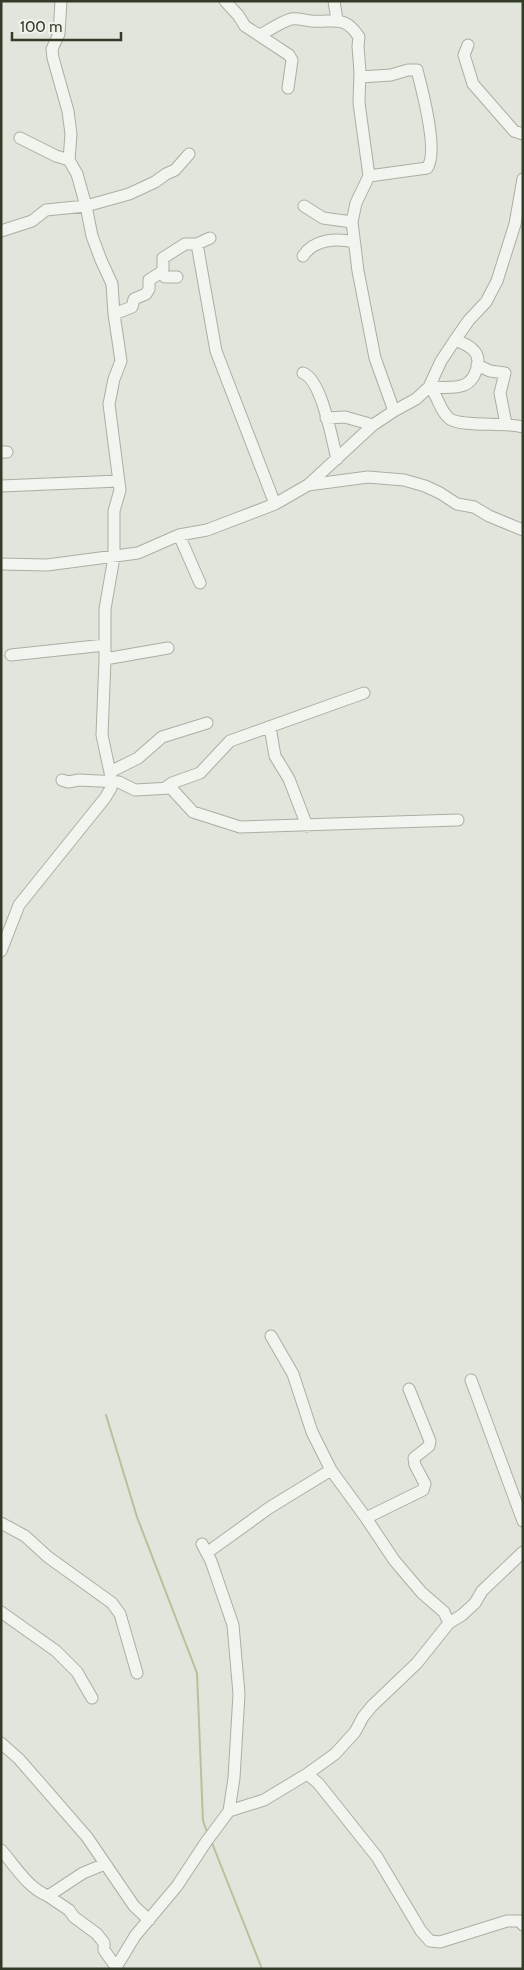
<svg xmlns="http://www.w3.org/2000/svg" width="524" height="1970" font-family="Cabin,sans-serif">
<rect width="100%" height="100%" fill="#e2e5dc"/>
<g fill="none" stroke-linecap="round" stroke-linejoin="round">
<path stroke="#b5c399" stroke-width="2" d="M106,1415L137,1517L197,1673L203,1821L207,1832
M212,1843L262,1969"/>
<g stroke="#aaafa2" stroke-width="13">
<path id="minor" d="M61,1L59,34L52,49L53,58L68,111L71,134L69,160
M225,1L238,15L245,26L289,55L292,60L288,88
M334,1L337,20
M259,34H262C271,29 281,22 291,19C297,18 304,20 311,21C333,23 344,14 359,37L358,46L360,72L359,103L369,176L356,203L352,222L358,271L375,358L394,411
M468,45L464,55L473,84L514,131L523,134
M360,77L391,75L408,70H417C422,89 439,153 427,168L369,176
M20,138L56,156L69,160L77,174L86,206L129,194L155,182L166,174L175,170L189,154
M304,206L323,218L352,222
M1,231L32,221L46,210L86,206L92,236L101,260L112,284L114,314L121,361L114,379L109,404L120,490L114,511V557L105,609V659L102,735L111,777V788L105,798L19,905L1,951
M197,244L216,351L275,504
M303,256C314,239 336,238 354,242
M161,273L163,269V258L185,244H197L210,238
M114,314L132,307L134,299L146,294L149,289V280L160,273L165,277H177
M477,365L490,371L505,373L500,393L506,424
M303,373C322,380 332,440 337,459
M429,387C439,396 439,411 450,419C461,427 507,422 523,427
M429,387C440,387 455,389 464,385C475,381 482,361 475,352C470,345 462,343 455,340
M326,418L345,417L373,425
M1,452H7
M308,485L368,477L404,480L425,486L440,493L457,504L474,507L489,516L523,530
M1,486L119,481
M179,535L200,583
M1,564L47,565L138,553L179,535L207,530L275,504L308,485L373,425L394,411L416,399L429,387L441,361L455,340L469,320L486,302L497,281L515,224L523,179
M11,655L105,645
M105,659L168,648
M270,727L275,756L289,779L307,826
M110,772L138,758L162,737L207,723
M62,780L68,782L79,780L119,782L135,790L171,788L193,812L240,827L458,820
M165,788L172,783L200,773L230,741L364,693
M271,1336L293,1374L312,1432L331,1470L366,1518L394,1560L422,1593L444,1612L449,1623
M471,1380L523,1521
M366,1518L423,1490L425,1484L415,1465L414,1458L429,1446L430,1441L409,1389
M1,1523L25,1536L48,1557L112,1603L120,1614L137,1673
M208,1552L269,1508L331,1470
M1,1612L56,1651L77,1672L92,1698
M1,1743L19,1759L87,1837L134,1906L149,1920
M307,1774L318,1783L377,1857L421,1931L430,1941L440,1942L507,1921H520L523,1925
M229,1811L264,1800L307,1774L335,1754L355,1732L363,1717L372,1706L417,1663L449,1623L462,1615L475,1603L482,1591L523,1552
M1,1850C16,1867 27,1887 48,1896L83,1873L105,1864
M48,1896L69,1910L74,1917L97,1934L104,1943V1950L116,1967
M115,1969L135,1936L177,1886L206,1842L229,1811L234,1778L239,1694L233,1625L211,1561L202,1544"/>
</g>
<use href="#minor" stroke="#f2f4ef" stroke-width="11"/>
</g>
<rect width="524" height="1970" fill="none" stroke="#323b27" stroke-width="5"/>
<path d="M12 32v8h109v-8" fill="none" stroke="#323b27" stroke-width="2.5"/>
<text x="20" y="32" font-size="15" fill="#323b27" stroke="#f0f3ec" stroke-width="4" paint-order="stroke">100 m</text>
</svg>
